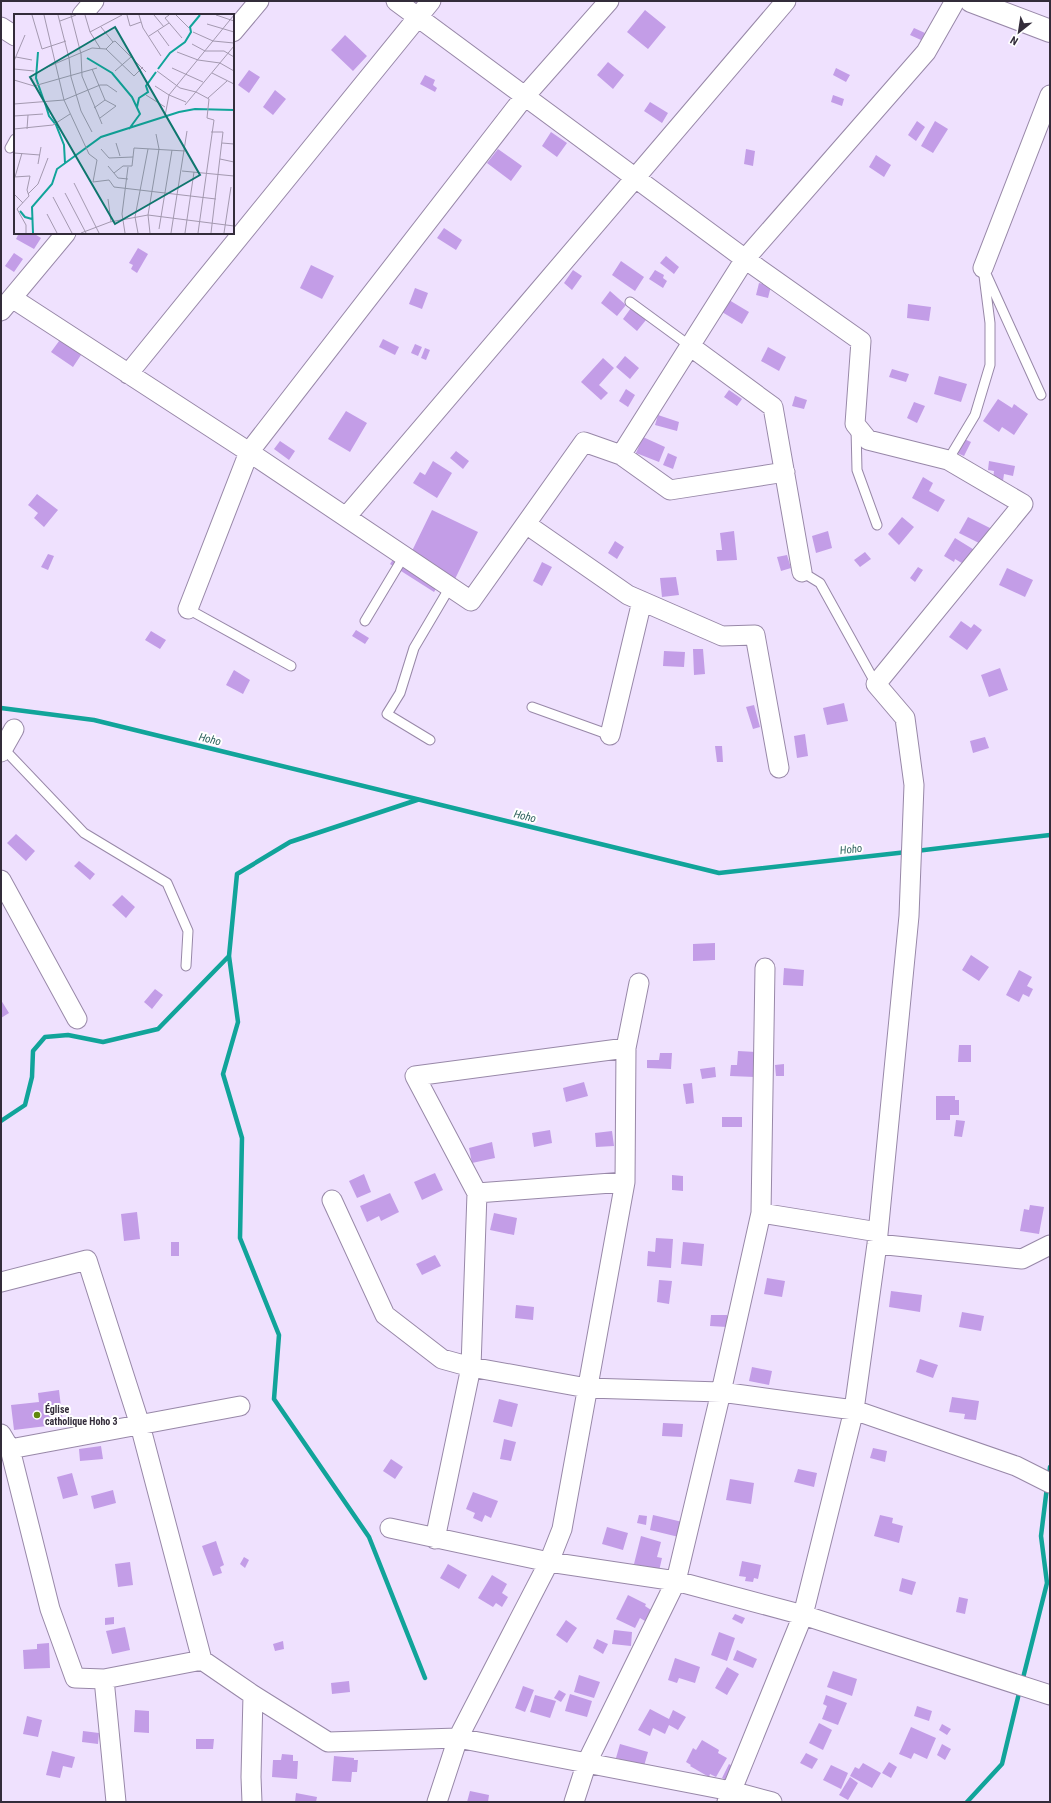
<svg xmlns="http://www.w3.org/2000/svg" width="1051" height="1803" font-family="'Roboto Condensed',sans-serif">
<rect width="100%" height="100%" fill="#efe1fe"/>
<g fill="none" stroke-linecap="round" stroke-linejoin="round">
<path stroke="#11a49a" stroke-width="4.5" d="M1,708L94,720L719,873L907,852
M417,800L290,842L237,874L229,956L238,1022L223,1074L242,1138L240,1238L279,1335L274,1399L369,1537L425,1678
M916,851L1050,835
M1,1121L25,1105L32,1077L33,1051L45,1037L68,1035L103,1042L158,1029L229,956
M1049,1478L1050,1467
M1022,1682L1047,1583L1041,1536L1047,1487
M967,1802L1002,1764L1020,1689"/>
</g>
<path fill="#c39de7" d="M645,10L666,27L648,49L627,32Z
M914,28L925,33L921,40L910,35Z
M345,35L367,56L353,71L331,50Z
M608,62L624,75L613,89L597,75Z
M836,68L850,75L846,82L833,75Z
M249,70L260,77L249,93L238,85Z
M425,75L435,80L433,85L437,88L435,92L420,84Z
M275,90L286,99L273,115L263,107Z
M833,95L844,99L842,106L831,102Z
M650,102L668,113L662,123L644,111Z
M917,121L925,127L916,141L908,135Z
M935,121L948,129L933,153L921,146Z
M551,132L567,143L557,157L542,146Z
M498,149L522,166L511,181L487,163Z
M746,149L755,151L753,166L744,164Z
M876,155L891,165L884,177L869,167Z
M444,228L462,240L456,250L437,238Z
M19,233H33L41,238L34,249L16,239Z
M138,248L148,254L137,273L131,269L133,265L129,263Z
M14,253L23,259L14,272L5,266Z
M666,256L679,267L674,274L660,263Z
M621,261L644,277L635,291L612,275Z
M311,265L334,276L322,299L300,288Z
M573,270L582,276L572,290L564,283Z
M655,270L664,275L663,278L667,281L663,288L649,279Z
M759,283L771,286L768,298L756,295Z
M415,288L428,293L422,309L409,304Z
M610,291L626,305L617,316L601,303Z
M729,300L749,312L742,324L722,312Z
M908,304L931,307L929,321L907,318Z
M631,308L646,320L637,331L623,319Z
M62,337L83,352L73,367L51,352Z
M383,339L399,347L395,355L379,347Z
M415,344L422,347L418,356L411,353Z
M768,347L786,357L779,371L761,361Z
M425,348L430,350L426,360L421,358Z
M625,356L639,368L630,379L616,367Z
M603,358L614,368L599,385L608,393L601,400L581,382Z
M892,369L909,374L906,382L889,377Z
M939,376L967,384L961,402L934,394Z
M626,389L635,395L628,407L619,401Z
M729,390L742,399L737,406L724,397Z
M795,396L807,400L804,409L792,406Z
M998,399L1012,408L1014,404L1028,414L1014,435L1002,427L999,432L983,421Z
M914,402L925,406L917,423L907,418Z
M346,411L367,423L350,452L328,439Z
M658,415L679,422L677,431L655,425Z
M643,437L665,447L659,462L636,453Z
M962,438L971,442L964,456L955,452Z
M280,441L295,451L289,460L274,449Z
M456,451L469,461L463,469L450,458Z
M668,453L677,457L673,469L663,465Z
M433,461L452,473L437,498L413,483L420,472L425,475Z
M989,461L1015,466L1013,476L1004,474L1003,481L993,479L994,471L988,470Z
M923,477L933,483L929,491L945,500L938,512L912,498Z
M37,494L58,510L44,527L34,518L38,513L28,505Z
M432,510L478,532L455,579L425,564L411,553Z
M902,517L914,527L899,545L888,534Z
M968,517L990,528L981,544L959,533Z
M734,531L737,560L717,561L716,550H722L720,533Z
M828,531L832,548L816,553L812,536Z
M955,538L976,551L967,566L955,559L954,562L944,556Z
M615,541L624,547L617,559L608,553Z
M400,549L443,578L434,592L390,564Z
M865,552L871,559L860,567L854,560Z
M48,554L54,556L48,570L41,567Z
M787,555L791,568L781,571L777,557Z
M542,562L552,567L542,586L533,581Z
M918,567L923,570L915,582L910,578Z
M1007,568L1033,580L1025,597L999,585Z
M676,577L679,595L662,597L660,578Z
M961,621L971,628L974,624L982,630L967,650L949,637Z
M356,630L369,638L365,644L352,636Z
M151,631L166,640L160,649L145,640Z
M693,649H703L705,674L694,675Z
M664,651L685,652L684,667L663,666Z
M1000,668L1008,690L989,697L981,675Z
M234,670L250,680L243,694L226,685Z
M844,703L848,721L827,725L823,708Z
M754,705L760,727L753,729L746,707Z
M805,734L808,756L797,758L794,736Z
M985,737L989,748L973,753L970,741Z
M715,746H722L723,762H717Z
M16,834L35,851L26,861L7,843Z
M79,861L95,874L90,880L74,866Z
M122,895L135,907L126,918L112,905Z
M715,943V960L693,961V944Z
M971,955L989,967L979,981L962,970Z
M784,968L804,970L803,986L783,985Z
M1019,970L1032,977L1027,986L1033,989L1029,997L1023,994L1019,1002L1006,995Z
M155,989L163,995L152,1009L144,1002Z
M1,1000L9,1013L1,1018Z
M959,1045H971V1062H958Z
M738,1051L756,1052L755,1077L730,1076L731,1065H737Z
M660,1053H672L671,1069L647,1068V1060H659Z
M784,1064V1076H776L775,1065Z
M715,1067L716,1077L702,1079L700,1069Z
M584,1082L588,1096L566,1102L563,1088Z
M692,1083L694,1103L686,1104L683,1084Z
M936,1096H955V1100H959V1115H950V1120H936Z
M722,1117H742V1127H722Z
M956,1120L965,1121L962,1137L954,1136Z
M550,1130L552,1143L534,1147L532,1133Z
M612,1131L614,1146L596,1147L595,1133Z
M492,1142L495,1158L472,1163L469,1148Z
M435,1173L443,1190L422,1200L414,1182Z
M364,1174L371,1192L357,1198L349,1181Z
M672,1175L683,1176V1191L672,1190Z
M390,1193L399,1212L381,1221L379,1216L367,1222L360,1206Z
M1030,1205L1044,1207L1039,1234L1020,1231L1024,1209L1029,1210Z
M137,1212L140,1239L124,1241L121,1214Z
M494,1213L517,1218L514,1235L490,1230Z
M656,1238L673,1239L671,1268L647,1266L648,1251L655,1252Z
M171,1242H179V1256H171Z
M683,1242L704,1244L702,1266L681,1264Z
M435,1255L441,1266L422,1275L416,1264Z
M767,1278L785,1281L782,1297L764,1294Z
M659,1280L672,1281L669,1304L657,1302Z
M891,1291L922,1295L920,1312L889,1307Z
M516,1305L534,1307L533,1320L515,1318Z
M962,1312L984,1316L981,1331L959,1327Z
M711,1315H727V1327L710,1326Z
M920,1359L938,1365L933,1378L916,1372Z
M752,1367L772,1371L769,1385L749,1381Z
M59,1390L63,1424L14,1430L11,1405L39,1402L38,1393Z
M952,1397L979,1401L976,1420L964,1419L965,1414L949,1412Z
M499,1399L518,1404L512,1427L493,1422Z
M663,1423L683,1424L682,1437L662,1436Z
M504,1439L516,1442L511,1461L500,1459Z
M101,1446L103,1459L80,1461L79,1449Z
M873,1448L887,1451L885,1462L870,1458Z
M391,1459L403,1467L395,1479L383,1471Z
M798,1469L817,1473L814,1487L794,1482Z
M72,1473L78,1495L63,1499L57,1477Z
M730,1479L754,1483L751,1504L726,1500Z
M113,1490L116,1503L94,1509L91,1496Z
M473,1492L498,1501L491,1518L485,1515L482,1522L473,1518L475,1513L466,1509Z
M639,1515L647,1516L646,1525L637,1523Z
M653,1515L695,1525L691,1540L650,1530Z
M880,1515L893,1518L892,1523L903,1526L899,1543L874,1536Z
M607,1527L628,1533L623,1550L602,1544Z
M641,1536L661,1542L657,1557L662,1558L659,1571L634,1564Z
M216,1541L224,1565L220,1567L222,1573L213,1576L202,1546Z
M244,1557L249,1560L245,1568L240,1564Z
M742,1561L761,1565L758,1579L754,1578L753,1582L745,1581L746,1577L739,1576Z
M130,1562L133,1585L118,1587L115,1564Z
M448,1564L467,1575L459,1589L440,1578Z
M492,1575L507,1584L502,1593L508,1597L502,1607L496,1603L493,1607L478,1598Z
M902,1578L916,1582L912,1595L899,1591Z
M628,1595L646,1604L645,1606L651,1610L645,1621L640,1618L635,1628L616,1619Z
M959,1597L968,1599L965,1614L956,1612Z
M735,1614L745,1618L742,1624L732,1619Z
M114,1617V1624L105,1625V1618Z
M566,1620L577,1628L567,1643L556,1635Z
M125,1627L130,1650L112,1654L106,1631Z
M614,1630L632,1632L631,1646L612,1644Z
M719,1632L735,1638L727,1661L711,1655Z
M597,1639L608,1644L603,1654L593,1648Z
M283,1641L284,1649L275,1651L273,1644Z
M49,1643L50,1668L24,1669L23,1650L37,1649V1644Z
M737,1650L757,1659L753,1668L733,1660Z
M675,1658L700,1667L695,1683L679,1678L677,1683L668,1680Z
M727,1667L739,1674L727,1695L715,1688Z
M833,1671L857,1679L852,1696L827,1687Z
M579,1675L600,1682L594,1698L574,1692Z
M349,1681L350,1692L332,1694L331,1683Z
M523,1686L534,1690L525,1712L515,1708Z
M559,1690L566,1694L561,1702L554,1698Z
M570,1694L592,1701L587,1717L565,1711Z
M535,1695L556,1701L550,1718L530,1712Z
M826,1695L847,1703L838,1725L822,1719L827,1706L823,1704Z
M917,1706L932,1711L929,1721L914,1716Z
M650,1709L669,1719L673,1710L686,1717L678,1730L669,1725L665,1734L653,1728L650,1736L638,1730Z
M135,1710L149,1711V1733L134,1732Z
M27,1716L42,1720L38,1737L23,1734Z
M819,1723L832,1730L823,1750L809,1743Z
M942,1724L951,1729L947,1735L939,1730Z
M911,1727L936,1738L927,1759L914,1753L911,1759L899,1754Z
M83,1731L99,1733L98,1744L82,1742Z
M196,1739H214L213,1749H196Z
M702,1740L719,1750L718,1753L727,1758L716,1777L710,1774L709,1777L690,1766L691,1765L686,1762L693,1748L696,1750Z
M620,1744L648,1752L644,1766L616,1758Z
M942,1744L951,1749L945,1760L937,1755Z
M52,1751L75,1757L72,1768L63,1766L60,1778L46,1775Z
M806,1753L818,1759L812,1769L800,1763Z
M282,1754L293,1755V1761H298L297,1779L272,1777L273,1760H281Z
M334,1756L354,1758V1760H358L357,1772H352L351,1782L332,1781Z
M889,1762L897,1767L891,1778L882,1773Z
M863,1763L881,1773L872,1788L850,1776L855,1767L859,1769Z
M729,1764L739,1770L733,1783L722,1778Z
M831,1765L848,1773L841,1789L823,1780Z
M850,1777L858,1783L848,1800L839,1795Z
M470,1791L489,1795L488,1802H467Z
M296,1793L317,1797L316,1802H295Z"/>
<g fill="none" stroke-linecap="round" stroke-linejoin="round">
<g stroke="#9888a8" stroke-width="11">
<path id="lane" d="M10,148L15,139
M987,276L1041,395
M630,302L690,346
M856,428L857,470L877,525
M948,460L975,415L990,365V323L983,268
M802,572L820,583L876,684
M188,609L291,666
M365,621L404,556
M532,707L610,735
M430,740L387,714L400,693L414,648L450,587
M3,748L84,833L167,883L188,931L186,966"/>
</g>
<g stroke="#9888a8" stroke-width="21">
<path id="street" d="M396,1L745,259L861,341L855,424L868,440L948,460L1023,504L876,684L905,718L914,785L909,916L877,1244L854,1410L803,1615L727,1802
M82,15L94,1
M1,27L15,36
M233,32L259,1
M983,268L1050,95
M12,298L249,452L471,601L584,442L621,455L670,490L785,472
M1,311L66,233
M690,346L773,407L802,572
M128,374L431,1
M621,455L745,259L926,52L955,1
M346,517L786,1
M526,524L628,595L722,636L755,635L779,768
M188,609L249,452L525,96L609,1
M610,735L642,601
M1,752L14,729
M1,880L77,1019
M477,1193L625,1182
M332,1200L385,1315L442,1359L471,1367L587,1388L721,1392L854,1410L1016,1466L1050,1483
M761,1213L878,1232
M877,1244L1022,1259L1050,1245
M1,1282L87,1260L140,1425L202,1660
M1,1434L10,1449L50,1609L75,1678L104,1679L202,1660L253,1695L328,1742L458,1738L731,1791L772,1802
M10,1449L240,1406
M390,1528L549,1562L676,1581L803,1615L1050,1695
M435,1539L471,1367L477,1193L415,1076L626,1048
M104,1679L116,1802
M252,1802L251,1777L253,1695
M437,1802L458,1738L549,1562L562,1529L625,1182L626,1048L639,983
M574,1802L587,1762L676,1581L721,1392L761,1213L765,968"/>
</g>
<g stroke="#9888a8" stroke-width="24">
<path id="secondary" d="M971,1L1050,31"/>
</g>
<use href="#lane" stroke="#fff" stroke-width="9"/>
<use href="#street" stroke="#fff" stroke-width="19"/>
<use href="#secondary" stroke="#fff" stroke-width="22"/>
</g>
<circle fill="#61870c" stroke="#fff" stroke-width="1.5" cx="37" cy="1415" r="4"/>
<g text-anchor="middle" stroke-width="4" stroke-linejoin="round" paint-order="stroke">
<g font-size="10" font-weight="bold" fill="#332c3a" stroke="#fff" text-anchor="start">
<text x="45" y="1413">Église<tspan x="45" dy="12">catholique Hoho 3</tspan></text>
</g>
<g font-size="11" font-style="italic" fill="#2e625d" stroke="#fff">
<text transform="translate(210 739) rotate(14)" y="4">Hoho</text>
<text transform="translate(525 816) rotate(14)" y="4">Hoho</text>
<text transform="translate(851 849) rotate(-7)" y="4">Hoho</text>
</g>
</g>
<g transform="translate(14 14)">
<rect width="220" height="220" fill="#efe1fe"/>
<path fill="none" stroke="#11a49a" stroke-width="2" d="M24,38L22,64L30,87M73,44L98,59L118,83L126,100L115,115M144,55L156,39L171,28L177,18L176,13L186,1M31,89L35,102L42,111L50,131L51,149M123,93L125,84L134,78L132,72L142,58M6,197L11,203L18,205M19,219L18,193L38,170L43,155L87,123L165,98L181,95L220,96"/>
<path fill="none" stroke="#a499b0" stroke-width="1" d="M18,1L28,35L52,27M30,1L50,86L75,140L83,146L79,168L95,166L100,173L202,185M44,1L55,44L57,63L67,97L78,118M57,1L67,40L68,62L88,110M71,1L76,18L86,34M113,1L116,12L127,8M125,1L129,14L147,42M140,1L150,13M155,1L151,4L168,24M162,1L175,14M202,1L220,7M46,7L62,1M193,10L220,18M87,13L99,28L101,27L132,58M144,17L155,32M76,18L108,1M179,18L199,27L220,29M135,22L155,9M178,30L191,37H210L220,43M92,35L120,62L129,53M163,38L184,46L206,49L220,57M2,43L18,46M0,47L11,21M31,54L78,34L92,35L99,28M158,54L189,68M0,55L20,57M78,55L91,86L102,92L86,104M101,57L117,43M143,57L166,74L182,78L195,85L193,104L200,106L184,219M198,59L220,70M0,66L20,72L83,54M141,72L155,81L172,88M132,81L151,93M194,84L213,67M0,90L50,86L86,71H93L103,78M171,91L220,32M80,94L91,86M0,102L29,100M151,102L155,81L220,1M0,115L39,111L56,100M13,115L14,101M102,129L106,142M208,129L220,130M87,135L95,144L119,143M0,139L26,141M206,145L220,148M24,150L27,133M94,152L104,164L114,165M168,157L220,162M100,159L109,152H118L120,134L171,137M0,163L16,162L13,176L15,182L3,195L12,211V219M1,163L8,139M60,169L85,219M51,179L72,219M0,180L9,189M14,180L24,170L34,144M39,183L58,219M94,185L97,208M33,200L43,219M145,215L158,136M67,219L96,208L134,201L220,212M111,219L108,200L114,153M124,219L121,203L134,135M136,219L134,201L145,135L142,120M157,219L173,117M171,219L180,158M197,219L209,118H197M210,219L217,173"/>
<path fill="#0f766e" fill-opacity="0.15" stroke="#0f766e" stroke-width="2" d="M101,13L186,161L101,210L16,63Z"/>
<rect width="220" height="220" fill="none" stroke="#332c3a" stroke-width="2"/>
</g>
<rect width="1051" height="1803" fill="none" stroke="#332c3a" stroke-width="4"/>
<g transform="translate(1019 32) rotate(210)" stroke="#ffffff" stroke-width="3" paint-order="stroke">
<path d="M0-3L7 15L0 10L-7 15Z" fill="#332c3a"/>
<text y="-6" font-size="11" font-weight="bold" text-anchor="middle" fill="#332c3a">N</text>
</g>
</svg>
